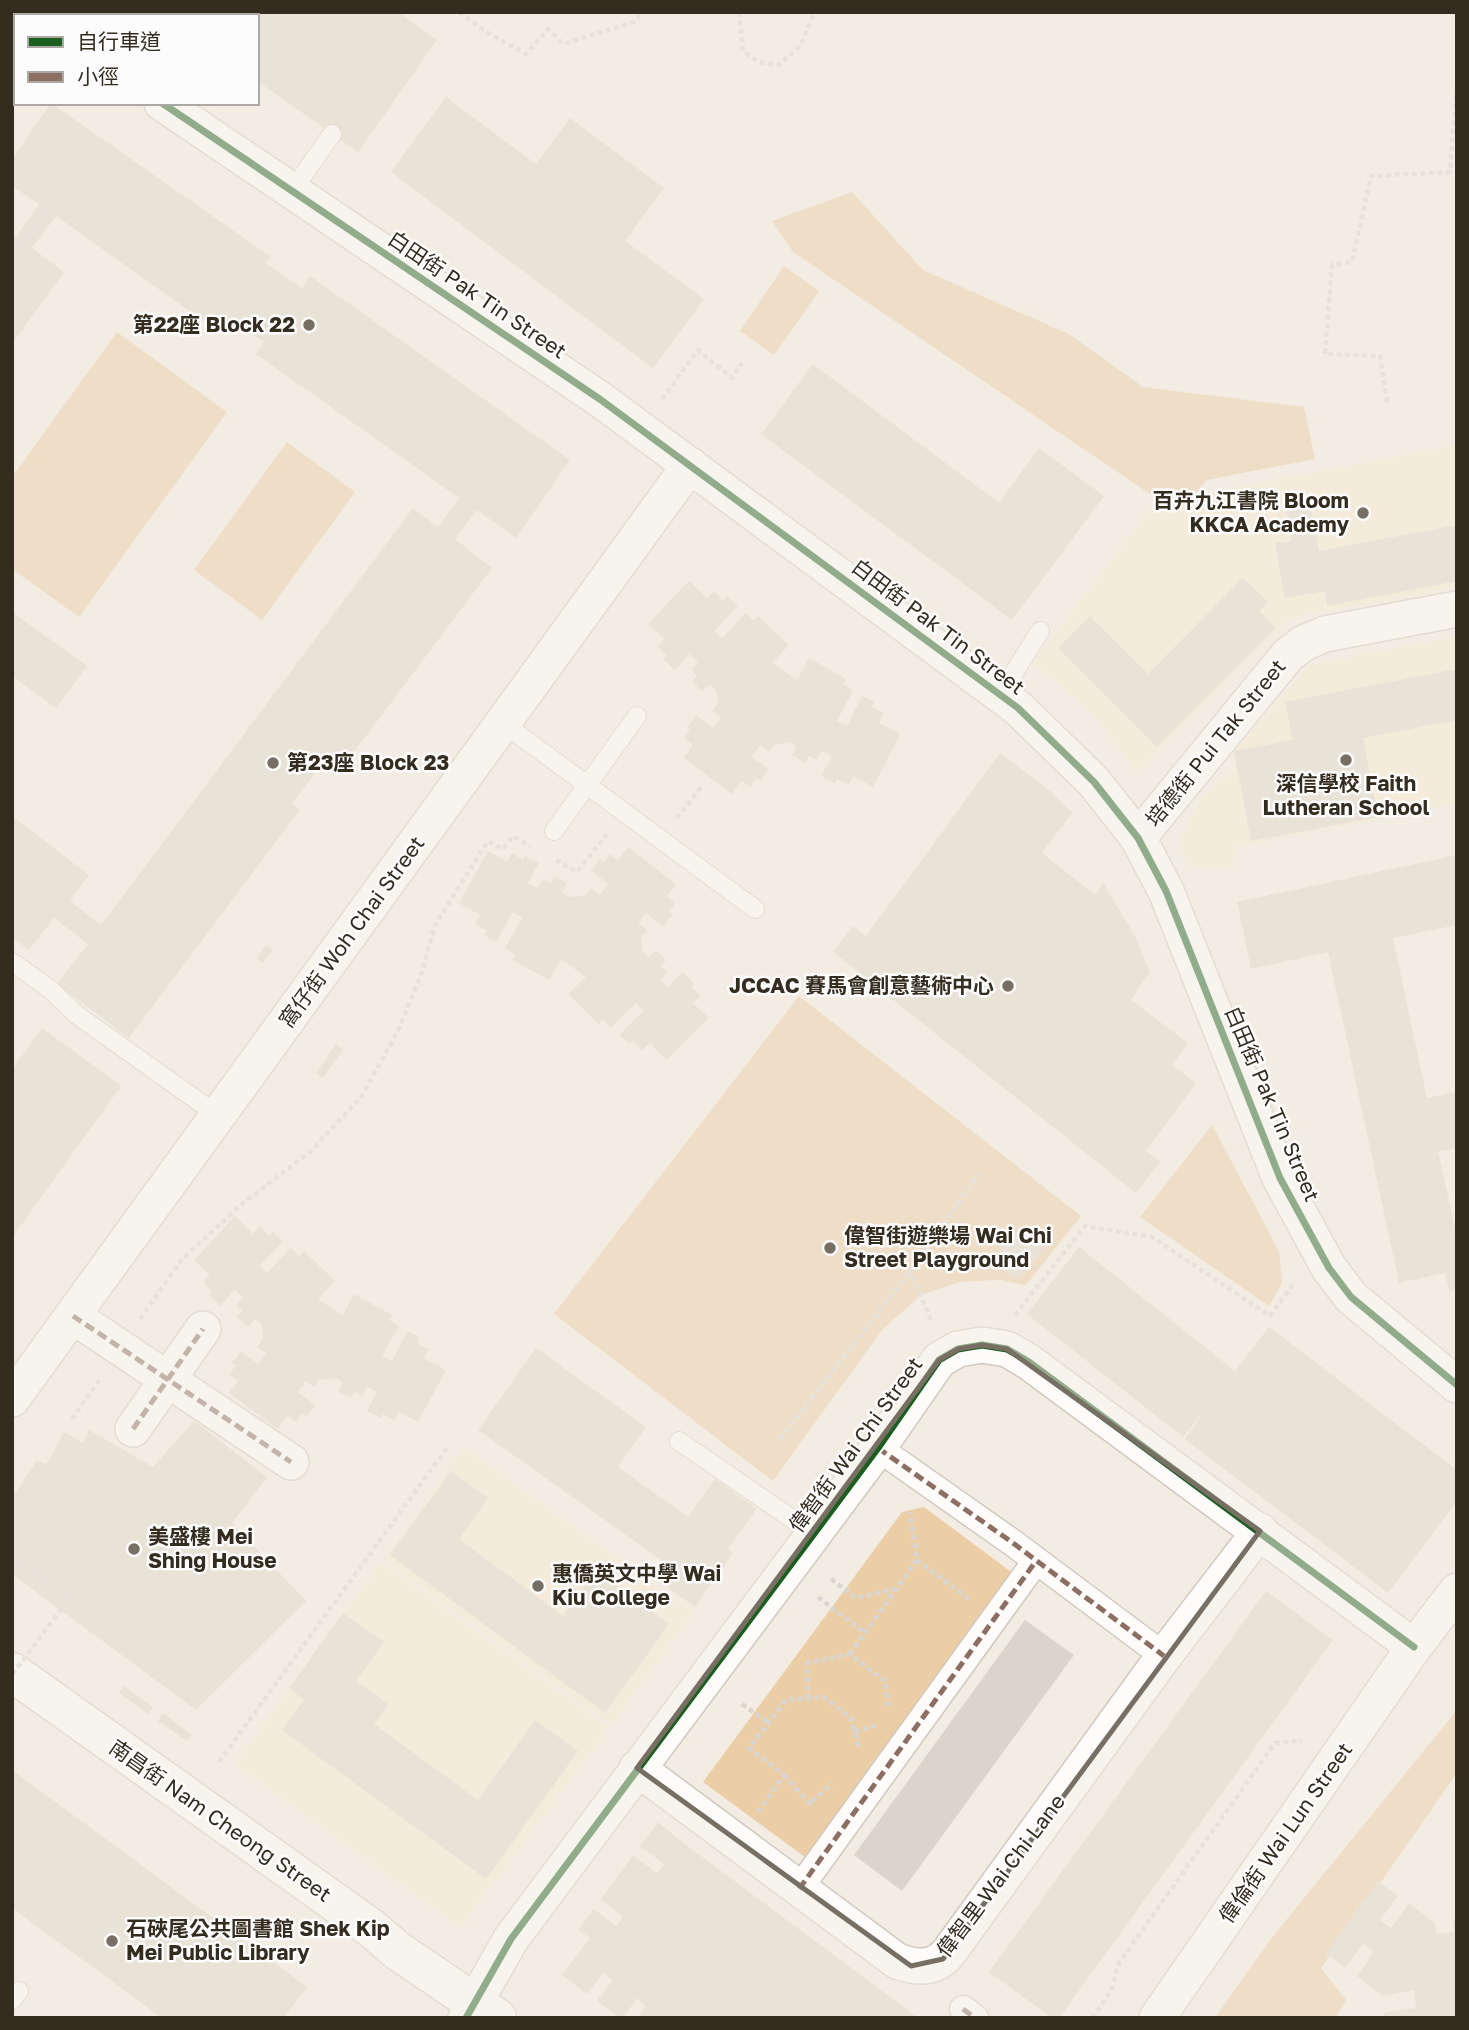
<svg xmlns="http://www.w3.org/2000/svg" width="1469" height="2030" font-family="'Golos Text','Noto Sans TC',sans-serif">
<rect width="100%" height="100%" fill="#f3ece2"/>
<path fill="#f7e8d3" d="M1457,445V586L1289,618L1137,772L1096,718L1054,679L1032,664L1153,506L1263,482Z
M1457,636V804L1234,847L1233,867L1190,866L1184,858L1181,838L1203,796L1235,770L1234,751L1311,665Z
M464,1447L692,1613L612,1725L384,1560Z
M381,1563L609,1728L460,1927L235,1764Z"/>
<path fill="#ebcda6" d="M852,192L923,270L1069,334L1143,387L1304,407L1315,459L1207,480L1178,513L793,252L772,221Z
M784,266L819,291L774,355L740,331Z
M117,332L227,412L79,617L12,569V477Z
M287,442L355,492L262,620L194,570Z
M799,996L1081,1216L1026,1285L1000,1280L960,1282L921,1295L882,1330L773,1481L554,1314Z
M1212,1125L1279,1251L1282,1283L1269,1306L1140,1217Z
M924,1507L1014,1574L809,1860L703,1782L902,1512Z
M1457,1710V1773L1321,1968L1346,2000L1336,2018H1215L1270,1940Z"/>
<path fill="#dcd4ca" d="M161,12H399L437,40L358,152L257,81V16H166Z
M446,97L536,164L570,118L664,188L625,241L704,299L653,368L391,172Z
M51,103L271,257L266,263L302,288L310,276L570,460L516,538L477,510L455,539L492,568L342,768L327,757L292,804L300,810L129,1038L57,984L88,944L54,918L29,950L12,937V816L89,875L70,901L101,925L413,508L438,527L459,498L256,354L264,342L229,318L219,332L56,216L32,248L64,272L12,344V234L16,237L39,204L12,186V159Z
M813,364L999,503L1039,448L1104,496L1012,620L761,434Z
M1310,504L1319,551L1457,525V581L1327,606L1325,591L1285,598L1275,543L1292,541L1286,508Z
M1243,578L1268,602L1259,611L1276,628L1157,747L1058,648L1090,616L1148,674Z
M689,581L707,598L714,591L723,600L727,596L738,606L714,631L722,638L746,613L754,621L758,616L789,645L772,663L797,680L809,658L846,679L843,685L853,690L837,721L847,726L862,696L874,702L872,707L884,713L879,723L900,734L873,787L853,776L849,785L837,779L835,783L821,776L832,756L822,751L817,760L809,756L805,763L792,755L797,746L789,742L774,745L769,752L760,745L752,757L769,769L760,781L757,778L750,787L742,781L732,794L684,758L693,745L684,738L690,730L687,728L696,715L713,728L721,717L712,711L718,704L716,690L710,684L702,692L692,681L697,676L691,669L698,662L690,654L675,670L663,659L667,656L658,647L664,639L648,624Z
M12,612L87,666L56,708L12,676Z
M1457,669V720L1363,738L1378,817L1251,841L1234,751L1293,740L1285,702Z
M1000,753L1051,792L1072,813L1042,853L1095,895L1103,883L1135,936L1150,972L1131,1000L1188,1043L1172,1065L1196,1083L1146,1151L1160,1162L1136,1193L833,952L853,926L866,936Z
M628,847L676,884L667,896L675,903L669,911L673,914L663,926L646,913L638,923L647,930L641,937L642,951L649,957L656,950L666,960L661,966L668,972L660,980L668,987L683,972L694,983L691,986L700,996L693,1003L709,1018L667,1060L650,1043L642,1050L633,1041L630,1044L619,1035L643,1011L636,1003L611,1028L603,1019L599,1024L568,994L586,977L561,959L549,980L512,960L515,954L505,948L522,918L513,912L496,942L484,935L487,931L475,924L480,915L459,903L488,851L507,862L512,853L523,860L525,856L539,863L528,883L538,888L543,879L551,883L555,876L567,883L562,893L570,897L586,895L591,888L600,895L608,884L591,871L600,859L604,862L610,854L618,860Z
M1457,855V925L1393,938L1427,1098L1457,1092V1148L1438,1151L1457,1238V1290L1449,1291L1445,1273L1399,1283L1328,952L1251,969L1237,902Z
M266,945L273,950L263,963L257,958Z
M42,1028L121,1086L12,1238V1070Z
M336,1044L343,1050L323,1078L316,1073Z
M235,1216L253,1234L260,1226L269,1236L273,1232L283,1242L259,1266L267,1273L291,1248L299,1256L304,1251L335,1281L318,1299L343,1316L354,1294L392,1315L389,1320L399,1326L382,1356L392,1361L408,1331L420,1338L417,1343L429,1349L424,1358L446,1370L418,1422L399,1412L394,1420L383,1414L381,1418L367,1411L377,1392L367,1386L362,1396L354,1391L351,1398L338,1391L343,1382L335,1378L319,1380L314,1387L306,1381L298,1392L315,1405L306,1416L302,1414L296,1422L287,1416L278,1429L229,1393L238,1381L229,1374L236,1366L232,1363L241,1351L258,1364L266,1353L257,1347L263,1339L262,1325L255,1319L248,1327L237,1317L242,1311L236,1305L243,1298L235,1290L220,1306L209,1295L212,1292L203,1282L210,1275L194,1260Z
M1033,1226L1045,1234L1048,1242L1025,1273L1016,1278L1005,1272L1003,1266L1007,1257L996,1243L1007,1229L1020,1237L1027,1228Z
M1079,1247L1235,1371L1269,1327L1457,1470V1501L1388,1593L1185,1439L1206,1409L1183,1437L1027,1314Z
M536,1348L646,1427L618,1467L688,1517L715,1479L757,1509L728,1549L733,1553L695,1607L667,1587L678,1572L478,1430Z
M194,1421L267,1477L232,1523L306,1601L196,1710L12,1574V1497L37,1460L46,1465L64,1432L83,1443L89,1430L153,1467Z
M451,1471L488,1498L459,1539L563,1616L596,1570L669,1624L605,1713L390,1555Z
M1266,1591L1333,1640L1059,2018H1052L989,1972Z
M343,1613L384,1642L356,1681L389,1705L374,1724L478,1800L535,1720L578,1751L486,1879L282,1730L304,1700L289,1688Z
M1025,1620L1074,1655L902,1891L854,1855Z
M124,1686L153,1707L149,1714L119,1693Z
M163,1713L192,1735L187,1741L158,1721Z
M12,1770L307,1987L284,2018H162L12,1908Z
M658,1822L681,1841L918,2018H637L646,2006L637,1998L623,2018H620L597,2001L613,1980L603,1973L587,1994L562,1975L590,1938L578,1930L594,1909L616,1926L623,1917L601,1899L633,1855L657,1873L664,1864L640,1846Z
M1378,1881L1398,1896L1380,1920L1391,1928L1409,1903L1435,1923L1437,1934L1454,1931L1453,1921L1457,1915V2018H1381L1385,2012L1416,2008L1414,1990L1383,1996L1357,1976L1374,1952L1363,1944L1345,1968L1326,1953Z"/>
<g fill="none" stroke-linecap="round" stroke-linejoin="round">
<g stroke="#d1c8be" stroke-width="20">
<path id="service" d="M292,191L332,134
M1000,695L1040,631
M503,723L755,909
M554,831L637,716
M12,962L51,990L77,1015L219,1116
M679,1441L814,1534
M12,2000L19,1991"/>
</g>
<g stroke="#d1c8be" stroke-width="29">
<path id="pedestrian" d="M878,1448L1013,1543L1164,1656
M799,1889L1036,1561
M963,2009L975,2018"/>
</g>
<g stroke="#d1c8be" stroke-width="38">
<path id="minor" d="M162,103L601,400L1018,708L1094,782L1138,838L1166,891L1280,1178L1329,1268L1351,1297L1457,1385
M1138,838L1288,655L1304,643L1325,634L1457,609
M73,1316L291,1462
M12,1399L690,465
M133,1429L203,1329
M637,1768L897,1961C916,1968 935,1970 949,1952L1164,1656L1260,1531
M466,2018L511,1939L878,1448L939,1360L958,1349L982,1345L1007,1349L1029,1362L1414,1647
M1157,2018L1414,1647L1457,1591"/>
</g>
<g stroke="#d1c8be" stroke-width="41">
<path id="tertiary" d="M29,12L34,16
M12,72L16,67"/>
</g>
<g stroke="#d1c8be" stroke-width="41">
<path id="secondary" d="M12,1672L371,1928L398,1951L497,2018"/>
</g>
<path stroke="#d8d6d3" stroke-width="4.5" stroke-dasharray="5 3.5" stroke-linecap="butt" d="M459,12L488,33L526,54L548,29L563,44L634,22L642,12
M739,12L743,51L758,62L779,65L800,46L815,12
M19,248L51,206
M662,399L698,350L732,378L742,363
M1387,402L1380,356L1325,354L1332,265L1352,262L1371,176L1450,172L1457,83
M677,818L702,786
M556,860L577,872L607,834
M1015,1315L1085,1226L1152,1237L1270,1316L1295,1282
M140,1319L182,1259L242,1204L311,1151L361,1097L397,1033L421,975L435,925L488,841L503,849L513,836L530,846
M931,1320L910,1271L979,1174
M72,1419L100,1379
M780,1439L910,1271
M917,1560L969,1599
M831,1579L856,1598L895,1589
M818,1597L865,1633
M850,1654L917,1560L910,1512
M808,1699L807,1663L850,1654L885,1681L889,1709
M742,1704L769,1723
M855,1732L876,1725
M219,1762L449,1445
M784,1775L810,1804L832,1783
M758,1812L784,1775L749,1748L786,1700L824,1697L851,1718L859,1748
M1092,2018L1111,1991L1119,1963L1275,1743L1302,1741"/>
<use href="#service" stroke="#fdfcfb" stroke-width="18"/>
<use href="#pedestrian" stroke="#fdfcfb" stroke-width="26"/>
<use href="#minor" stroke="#fdfcfb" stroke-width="35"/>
<use href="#tertiary" stroke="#fdfcfb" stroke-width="38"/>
<use href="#secondary" stroke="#fdfcfb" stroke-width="38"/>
<path stroke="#d8d6d3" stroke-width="4.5" stroke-dasharray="5 3.5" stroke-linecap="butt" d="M12,1557L70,1597L12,1675"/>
<path stroke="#8d6e63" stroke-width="5" stroke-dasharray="10 5" stroke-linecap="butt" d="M73,1316L291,1462
M133,1429L203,1329
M878,1448L1013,1543L1164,1656
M799,1889L1036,1561
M963,2009L975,2018"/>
<g stroke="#fcfcfc" stroke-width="11">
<path id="cycleway" d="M162,103L601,400L1018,708L1094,782L1138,838L1166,891L1280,1178L1329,1268L1351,1297L1457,1385
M466,2018L511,1939L878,1448L939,1360L958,1349L982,1345L1007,1349L1029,1362L1414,1647"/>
</g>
<use href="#cycleway" stroke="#1b5e20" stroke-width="7"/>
</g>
<path d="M0 0H1469V2030H0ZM982,1345L1007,1349L1260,1531L943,1959L911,1966L637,1768L939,1360L958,1349Z" fill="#f3ece2" fill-opacity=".55" fill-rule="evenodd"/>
<path fill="none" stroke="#786f64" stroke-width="5" stroke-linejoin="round" d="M982,1345L1007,1349L1260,1531L943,1959L911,1966L637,1768L939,1360L958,1349Z"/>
<g fill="#786f64" stroke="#fcfcfc" stroke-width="2.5">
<circle cx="309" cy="325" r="7"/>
<circle cx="1363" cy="513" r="7"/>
<circle cx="1346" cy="760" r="7"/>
<circle cx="273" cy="763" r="7"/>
<circle cx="1008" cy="986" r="7"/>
<circle cx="830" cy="1248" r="7"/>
<circle cx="134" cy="1549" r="7"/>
<circle cx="538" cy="1586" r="7"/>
<circle cx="112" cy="1941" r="7"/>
</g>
<g text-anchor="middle" stroke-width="5" stroke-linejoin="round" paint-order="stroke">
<g font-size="21" fill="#352c20" stroke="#fcfcfc">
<text transform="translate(477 295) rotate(34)" y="7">白田街 Pak Tin Street</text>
<text transform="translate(938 627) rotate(37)" y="7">白田街 Pak Tin Street</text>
<text transform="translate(1216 743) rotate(-51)" y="7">培德街 Pui Tak Street</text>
<text transform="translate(352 932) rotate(-54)" y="7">窩仔街 Woh Chai Street</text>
<text transform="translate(1272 1104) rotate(67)" y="7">白田街 Pak Tin Street</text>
<text transform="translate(856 1445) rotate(-54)" y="7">偉智街 Wai Chi Street</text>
<text transform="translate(220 1821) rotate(35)" y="7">南昌街 Nam Cheong Street</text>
<text transform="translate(1286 1833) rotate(-55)" y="7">偉倫街 Wai Lun Street</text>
<text transform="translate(1001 1876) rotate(-53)" y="7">偉智里 Wai Chi Lane</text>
</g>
<g font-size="21" font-weight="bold" fill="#352c20" stroke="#fcfcfc" text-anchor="start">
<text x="295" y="332" text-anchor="end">第22座 Block 22</text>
<text x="1349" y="508" text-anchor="end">百卉九江書院 Bloom<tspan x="1349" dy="24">KKCA Academy</tspan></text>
<text x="287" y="770">第23座 Block 23</text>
<text x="1346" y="791" text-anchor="middle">深信學校 Faith<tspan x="1346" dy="24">Lutheran School</tspan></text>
<text x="994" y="993" text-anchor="end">JCCAC 賽馬會創意藝術中心</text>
<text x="844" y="1243">偉智街遊樂場 Wai Chi<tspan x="844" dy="24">Street Playground</tspan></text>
<text x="148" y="1544">美盛樓 Mei<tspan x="148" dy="24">Shing House</tspan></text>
<text x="552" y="1581">惠僑英文中學 Wai<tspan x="552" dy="24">Kiu College</tspan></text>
<text x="126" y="1936">石硤尾公共圖書館 Shek Kip<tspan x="126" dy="24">Mei Public Library</tspan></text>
</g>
</g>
<rect width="1469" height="2030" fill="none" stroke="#352c20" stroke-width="28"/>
<rect x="14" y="14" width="245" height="91" fill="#fcfcfc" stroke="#aca9a4" stroke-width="2"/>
<rect x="28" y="37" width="35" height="10" fill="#1b5e20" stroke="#aca9a4" stroke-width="2"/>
<text x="77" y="49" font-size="21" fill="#352c20">自行車道</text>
<rect x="28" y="72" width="35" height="10" fill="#8d6e63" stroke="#aca9a4" stroke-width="2"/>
<text x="77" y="84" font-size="21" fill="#352c20">小徑</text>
</svg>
